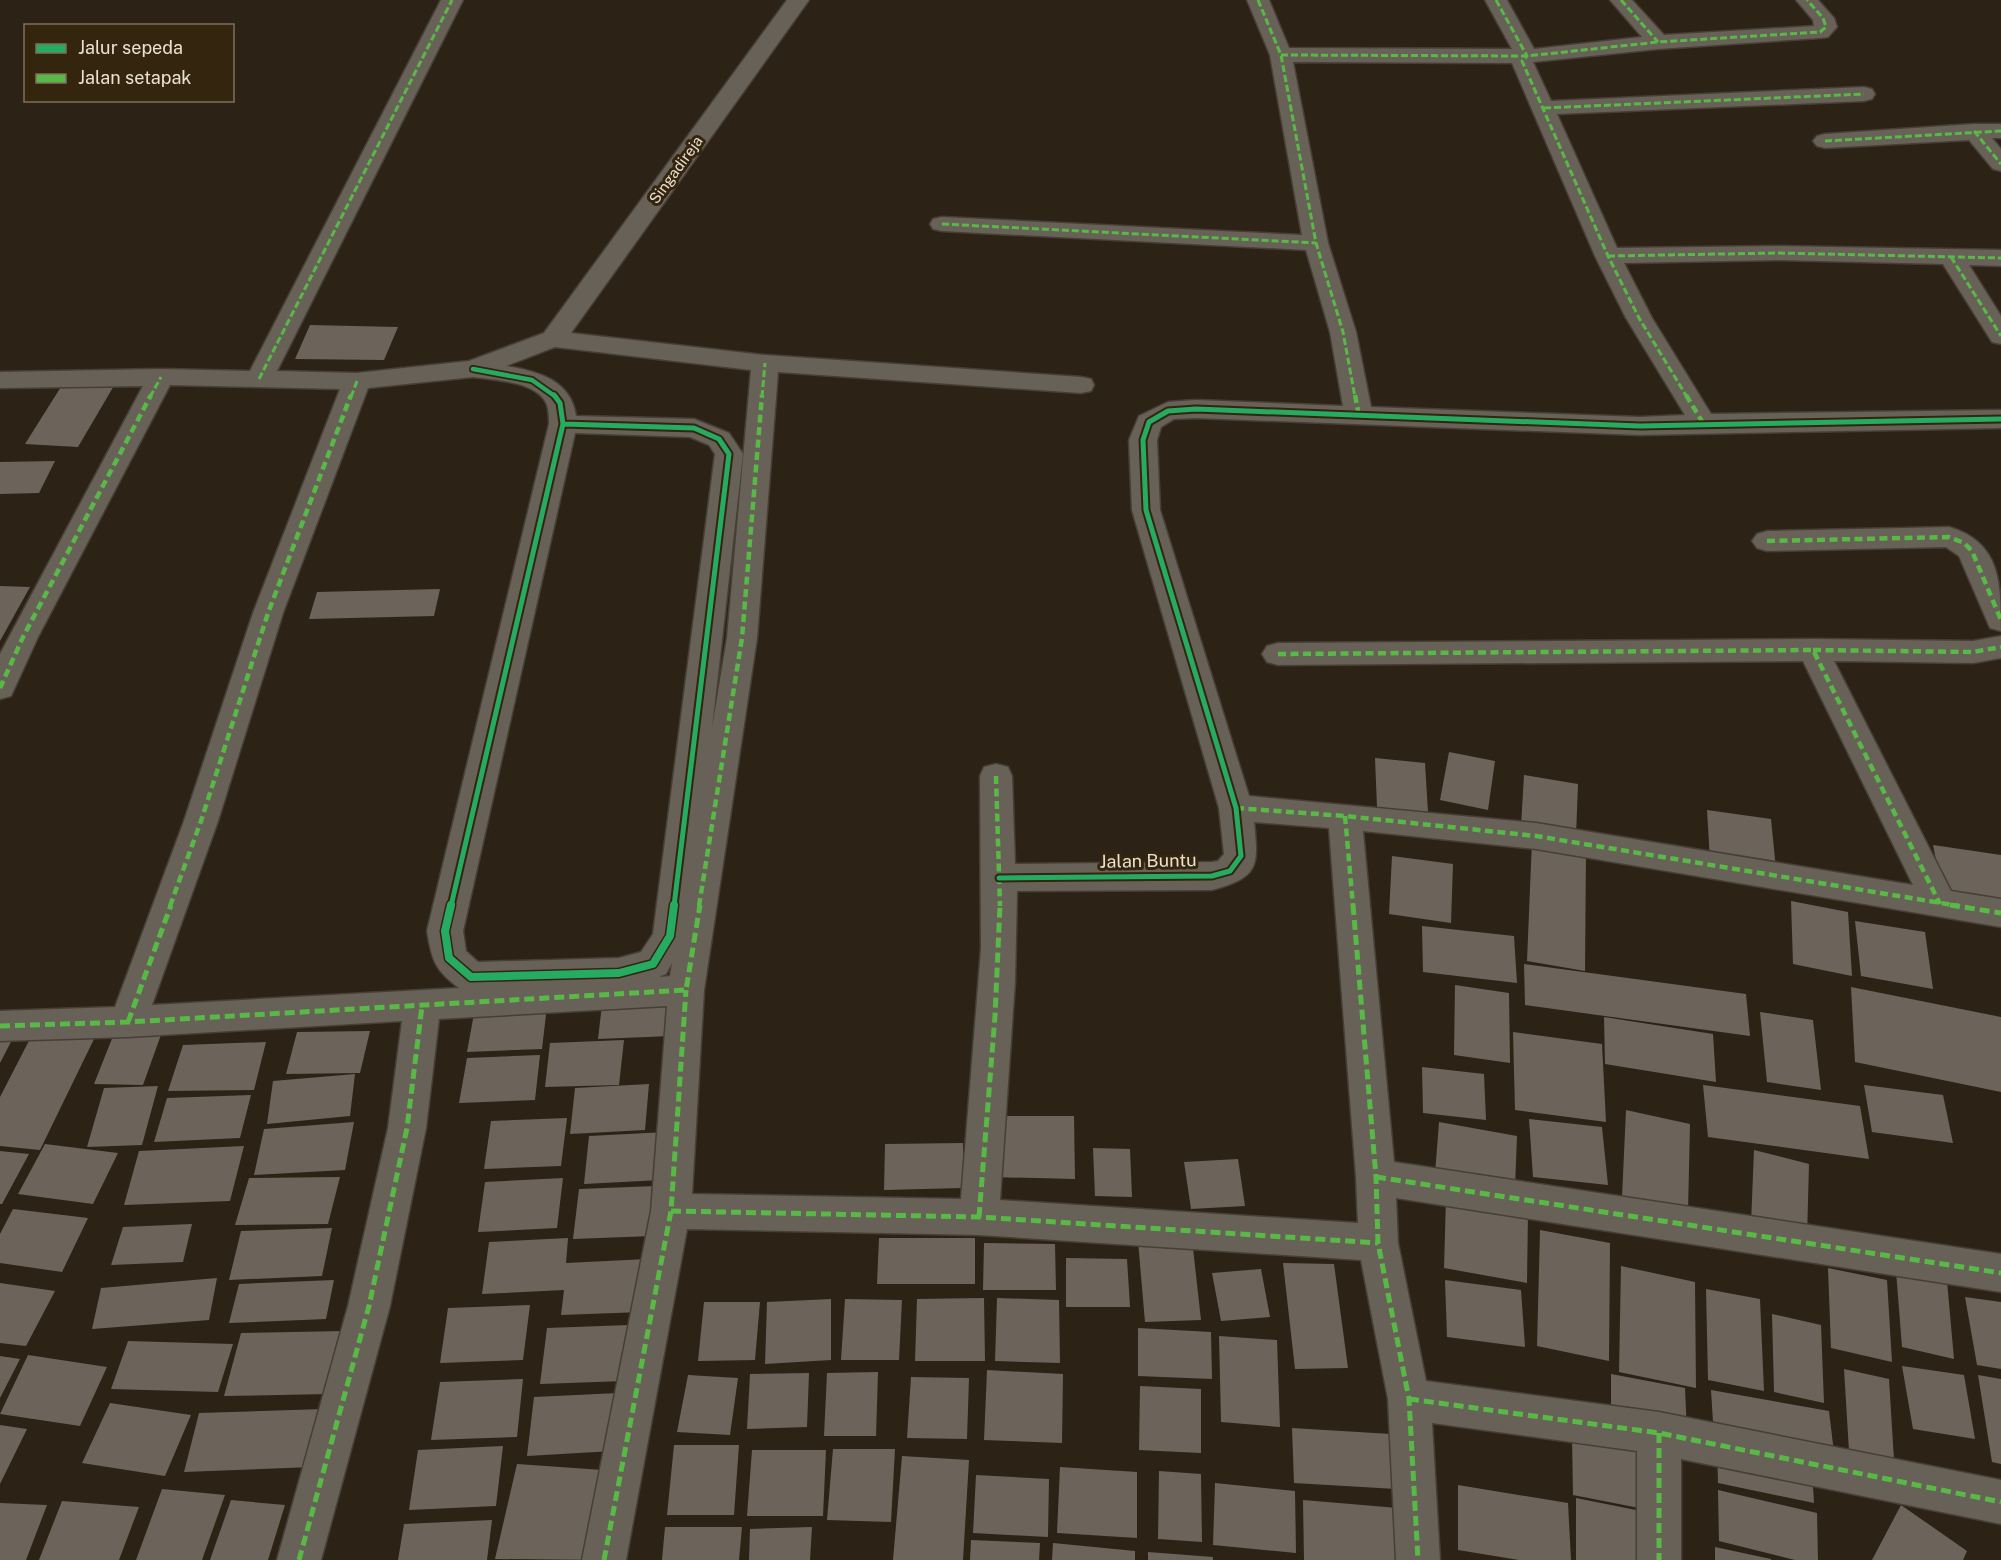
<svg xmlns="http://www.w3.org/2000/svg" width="2001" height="1560" font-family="'Public Sans',sans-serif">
<rect width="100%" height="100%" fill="#2c2316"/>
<path fill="#6c645a" d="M310,325L398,327L384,360L295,359Z
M64,382L115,384L78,447L25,444Z
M55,461L39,493L0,494V462Z
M0,586L30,587L0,641Z
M440,589L434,616L309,619L317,592Z
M1449,752L1495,761L1488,810L1440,800Z
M1375,758L1425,763L1428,812L1377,807Z
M1524,775L1578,784L1576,836L1521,826Z
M1707,810L1771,819L1776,869L1710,860Z
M1532,840L1586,849L1585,971L1527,961Z
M1933,845L2001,855V899L1942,891Z
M1392,856L1453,864L1451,923L1389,914Z
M1791,901L1848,912L1852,976L1793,964Z
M1855,921L1925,932L1933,989L1861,976Z
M1422,926L1514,936L1517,983L1423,972Z
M1524,964L1746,994L1750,1036L1525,1005Z
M1455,985L1509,993L1510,1063L1454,1055Z
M1851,987L2001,1017V1092L1855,1062Z
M674,994L671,1036L598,1039L603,996Z
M547,1006L542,1049L467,1052L475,1008Z
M1760,1012L1813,1020L1821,1090L1767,1082Z
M1604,1017L1713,1034L1716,1082L1605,1064Z
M34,1031L95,1037L40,1150L0,1146V1097Z
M115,1031L162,1032L143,1085L94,1084Z
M370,1031L360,1073L286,1074L297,1032Z
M1513,1032L1602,1044L1606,1122L1515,1110Z
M0,1034L14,1036L0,1063Z
M624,1040L619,1085L545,1087L550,1043Z
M266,1042L254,1090L168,1091L183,1045Z
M540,1055L535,1100L459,1103L467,1058Z
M1422,1067L1484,1074L1486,1120L1423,1113Z
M355,1074L350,1116L267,1124L273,1081Z
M649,1084L645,1130L570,1134L575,1088Z
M1703,1085L1860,1106L1869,1159L1708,1137Z
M1864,1085L1943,1095L1953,1143L1872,1132Z
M158,1086L142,1145L87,1147L104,1088Z
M251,1095L240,1138L154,1142L167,1098Z
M1626,1110L1690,1124L1688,1212L1622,1197Z
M991,1116H1074L1075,1179L991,1177Z
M567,1118L561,1166L484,1169L491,1121Z
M1529,1119L1602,1127L1608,1185L1533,1177Z
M354,1122L345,1170L254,1175L264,1129Z
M1439,1122L1517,1136L1515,1188L1435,1174Z
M666,1132L661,1180L584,1184L589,1136Z
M963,1143V1188L884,1190L885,1144Z
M45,1144L118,1153L93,1204L18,1194Z
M244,1146L230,1201L124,1205L139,1151Z
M1093,1148L1130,1149L1132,1197L1095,1196Z
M1754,1150L1809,1164L1807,1238L1751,1224Z
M0,1151L29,1154L2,1204H0Z
M1238,1159L1245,1206L1191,1209L1184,1162Z
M340,1177L328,1224L235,1225L249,1178Z
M563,1178L557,1228L478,1232L485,1182Z
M656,1186L652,1236L573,1239L579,1189Z
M1446,1198L1528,1212L1527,1283L1444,1268Z
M13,1209L88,1218L62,1272L0,1263V1234Z
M192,1224L183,1262L111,1265L123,1227Z
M332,1228L322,1276L229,1280L241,1231Z
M1540,1230L1610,1243L1609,1361L1537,1346Z
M568,1238L566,1263L647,1259L642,1312L561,1315L564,1290L482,1294L489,1242Z
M879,1238H975V1284H877Z
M1192,1239L1201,1320L1145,1322L1138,1241Z
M984,1243L1055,1244L1056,1290H983Z
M1066,1258L1127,1259L1130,1307H1066Z
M1283,1263L1334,1264L1348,1368L1295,1369Z
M1621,1266L1695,1282L1696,1388L1619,1372Z
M1828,1268L1887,1280L1892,1362L1831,1348Z
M1261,1269L1270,1317L1221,1321L1212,1273Z
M1896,1271L1947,1281L1954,1359L1902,1347Z
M217,1278L209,1320L92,1329L101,1288Z
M334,1280L326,1319L229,1323L239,1284Z
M1445,1280L1521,1290L1525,1347L1447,1337Z
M0,1283L55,1291L26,1346L0,1343Z
M1706,1289L1760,1299L1764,1391L1708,1380Z
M1965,1297L2001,1302V1369L1977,1365Z
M984,1298L985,1361H915L917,1299Z
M997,1298L1059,1300L1060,1363L995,1361Z
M831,1299V1360L765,1364L767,1302Z
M845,1299L902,1300L899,1360H841Z
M704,1302H760L755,1360L698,1361Z
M530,1305L523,1360L440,1363L448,1308Z
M1772,1314L1821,1325L1824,1403L1774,1392Z
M629,1325L624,1381L540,1384L547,1328Z
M1138,1328L1211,1332L1212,1379L1138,1376Z
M345,1331L330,1394L224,1396L241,1333Z
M1219,1336L1277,1340L1280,1427L1221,1422Z
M128,1341L233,1344L218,1392L111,1389Z
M28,1355L107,1367L80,1426L0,1414Z
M0,1356L20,1359L0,1398Z
M1902,1366L1964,1375L1975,1439L1913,1429Z
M1844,1369L1889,1379L1894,1460L1849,1451Z
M987,1370L1063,1374L1062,1443L984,1440Z
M878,1372L876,1436H824L827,1373Z
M809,1373L807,1427L747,1429L750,1374Z
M1611,1374L1685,1388L1687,1433L1611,1419Z
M688,1375L738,1378L730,1435L677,1432Z
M1978,1375L2001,1379V1464L1992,1462Z
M911,1377L969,1378L967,1439L907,1438Z
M523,1379L517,1437L431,1440L440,1382Z
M1140,1386L1201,1389V1453L1139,1450Z
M1711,1390L1829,1411L1835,1461L1714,1438Z
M618,1393L613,1451L527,1456L534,1397Z
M110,1403L191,1415L165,1476L82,1463Z
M323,1409L312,1467L184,1472L199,1413Z
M0,1425L27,1429L0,1484Z
M1292,1428L1391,1434L1396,1489L1294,1483Z
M1572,1437L1637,1449L1639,1508L1573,1495Z
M674,1445H739L734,1515H667Z
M503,1446L496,1506L409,1510L418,1450Z
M833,1449H895L891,1522L827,1520Z
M752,1450H826L823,1516H747Z
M1717,1450L1812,1470L1814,1503L1718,1483Z
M902,1456L969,1460L963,1560H893Z
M517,1464L617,1471L600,1560L495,1559Z
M1060,1467L1137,1472V1538L1057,1533Z
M1159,1471L1201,1474L1202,1542L1158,1539Z
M976,1475L1049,1479L1048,1537L973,1533Z
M1215,1483L1295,1491L1296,1553L1213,1545Z
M1458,1485L1568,1503L1571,1560H1519L1458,1550Z
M162,1489L225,1495L202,1560H136Z
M1718,1490L1817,1513L1818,1560H1795L1719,1541Z
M1576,1498L1641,1511L1642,1560H1576Z
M231,1500L285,1505L268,1560H210Z
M1303,1500L1398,1508L1401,1560H1304Z
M62,1501L139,1507L119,1560H39Z
M0,1503L47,1505L26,1560H0Z
M1901,1505L1967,1551L1963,1560H1872Z
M492,1520L487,1560H398L404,1524Z
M665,1527H742L739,1560H662Z
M812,1527L810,1560H749L750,1529Z
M971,1540L1040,1543L1039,1560H970Z
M1053,1543L1135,1551V1560H1052Z
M1715,1547L1771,1559V1560H1715Z
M1148,1552L1213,1557V1560H1148Z"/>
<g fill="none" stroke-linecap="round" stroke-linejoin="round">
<g stroke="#473f36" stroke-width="3">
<path id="street" d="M441,0H463L277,371L357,373L469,361L544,333L787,0H809L571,333L765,355L1081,377L1091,379L1094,385L1091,391L1081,393L778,372L757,638L704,990L692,1194L961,1199L981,949L980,776L984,767L996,764L1008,767L1012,776L1015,864L1212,862L1218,861L1224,854L1219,808L1132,510L1129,440L1139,416L1168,402L1196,400L1343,406L1330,332L1306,250L942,231L933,229L930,224L933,219L942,217L1302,235L1270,55L1247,0H1269L1289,48L1512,49L1485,0H1507L1534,49L1642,37L1610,0H1632L1664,35L1814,26L1813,20L1796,0H1818L1834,18L1837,27L1828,37L1820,38L1658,49L1533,62L1551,101L1864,87L1872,89L1875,94L1872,99L1864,101L1557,114L1617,248L1779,246L2001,250V266L1969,265L2001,316V344L1992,342L1943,264L1779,260L1624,263L1652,318L1711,414L2001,410V428L1640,435L1196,418L1174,419L1161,427L1157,440L1160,510L1249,796L1536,823L1913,885L1803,661L1278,665L1267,662L1262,654L1267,646L1278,643L1813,639L1973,641L2001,636V658L1973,663L1834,661L1951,891L2001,899V927L1536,849L1363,831L1394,1162L2001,1254V1292L1396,1198L1398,1243L1426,1381L1659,1412L2001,1480V1524L1681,1459V1560H1637V1451L1432,1423L1440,1560H1396L1388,1399L1361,1260L979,1235L687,1229L626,1560H582L651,1211L667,1006L439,1019L426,1128L390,1306L321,1560H277L348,1306L388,1128L402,1021L128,1037L0,1041V1011L115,1007L184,821L253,613L340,389L170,385L38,637L11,696L0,699V654L143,386L0,388V372L161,369L250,371ZM1293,62L1512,63L1595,256L1626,318L1685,415L1640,417L1371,407L1356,332L1328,243ZM555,347L751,370L727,638L712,728L743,454L729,433L694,419L576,416C571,380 537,371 506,366ZM473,377C494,380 538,381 547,405C549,411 549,418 549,424L427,931C432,961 435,970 459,988L152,1005L218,821L283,613L368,388ZM575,433L690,437L709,445L715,454L653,934L641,952L619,958L478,962L466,951L463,931ZM1254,822L1329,828L1356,1177L1358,1223L1000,1200L1015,982L1017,891L1212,890C1258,877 1259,868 1254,822ZM672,963L670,976L659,977L666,974Z
M1974,124H2001V138H1992L2001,149V171L1993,169L1969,140L1825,148L1817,146L1813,141L1817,136L1825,134Z
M1949,527C2001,542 2001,584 2001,631L1990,628L1959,556L1946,547L1767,551L1757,548L1752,541L1757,534L1767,531Z"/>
</g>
<use href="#street" fill="#686158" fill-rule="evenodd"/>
<path stroke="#58b947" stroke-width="3" stroke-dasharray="7 3" stroke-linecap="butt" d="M1258,0L1281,55L1316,243L1343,332L1355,397
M1496,0L1527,56L1522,61L1608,256L1639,318L1687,397
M1621,0L1658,42
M1281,55L1527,56L1658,42L1820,32L1826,27L1823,18L1807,0
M1544,108L1864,94
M1974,131L2001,164
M1825,141L2001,131
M942,224L1316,243
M1608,256L1779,253L2001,258
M1951,257L2001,336
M259,379L452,0
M150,397L161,377
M351,397L357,381
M762,397L765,363"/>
<path stroke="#58b947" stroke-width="4.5" stroke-dasharray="8 4.5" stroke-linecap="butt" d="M1355,395L1359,416
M1686,395L1703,423
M1767,541L1949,537L1964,543L1972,551L2001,620
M1813,650L1973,652L2001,647
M1278,654L1813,650L1940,904
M0,688L23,637L151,395
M996,776L1000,906
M1236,808L1345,816L1536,836L1959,906
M1345,816L1353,906
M170,906L201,821L268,613L351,395
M699,906L742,638L762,395"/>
<path stroke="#58b947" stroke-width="5" stroke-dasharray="10 5" stroke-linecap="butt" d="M1353,905L1376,1177L1378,1243L1409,1399L1418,1560
M1950,905L2001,913
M128,1022L171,905
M0,1026L128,1022L686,990L700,905
M1376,1177L2001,1273
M671,1211L979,1217L1378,1243
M979,1217L995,1016L1000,905
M1409,1399L1659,1433L2001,1502
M1659,1433V1560
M299,1560L369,1306L407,1128L422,1006
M604,1560L671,1211L686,990"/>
<g stroke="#34250e" stroke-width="8">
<path id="cycleway-far2" d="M473,369L532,380L556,397"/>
</g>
<g stroke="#34250e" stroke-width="9">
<path id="cycleway-far1" d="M554,395L560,403L563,424
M563,424L694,428L719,439L729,454L674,906
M999,878L1212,876L1230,871L1241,856L1236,808L1146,510L1143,440L1149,422L1168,411L1196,409L1640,426L2001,419
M451,906L563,424"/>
</g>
<g stroke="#34250e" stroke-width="11">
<path id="cycleway" d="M451,905L445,931L449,958L471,977L619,973L653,964L670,936L674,905"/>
</g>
<use href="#cycleway-far2" stroke="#26ab63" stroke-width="4.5"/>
<use href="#cycleway-far1" stroke="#26ab63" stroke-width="5"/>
<use href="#cycleway" stroke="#26ab63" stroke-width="8"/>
</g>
<g text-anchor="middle" stroke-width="6" stroke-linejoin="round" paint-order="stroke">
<g font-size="15" fill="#ebe1d3" stroke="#34250e">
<text transform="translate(676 170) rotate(-54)" y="5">Singadireja</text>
</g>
<g font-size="18" fill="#ebe1d3" stroke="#34250e">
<text transform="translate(1148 861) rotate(-1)" y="6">Jalan Buntu</text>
</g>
</g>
<rect x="24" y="24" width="210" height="78" fill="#34250e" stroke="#7d705d" stroke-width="1.5"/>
<rect x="36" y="44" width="30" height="9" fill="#26ab63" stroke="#7d705d" stroke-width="1.5"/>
<text x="78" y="54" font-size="18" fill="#ebe1d3">Jalur sepeda</text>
<rect x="36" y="74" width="30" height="9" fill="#58b947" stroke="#7d705d" stroke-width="1.5"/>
<text x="78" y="84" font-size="18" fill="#ebe1d3">Jalan setapak</text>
</svg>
